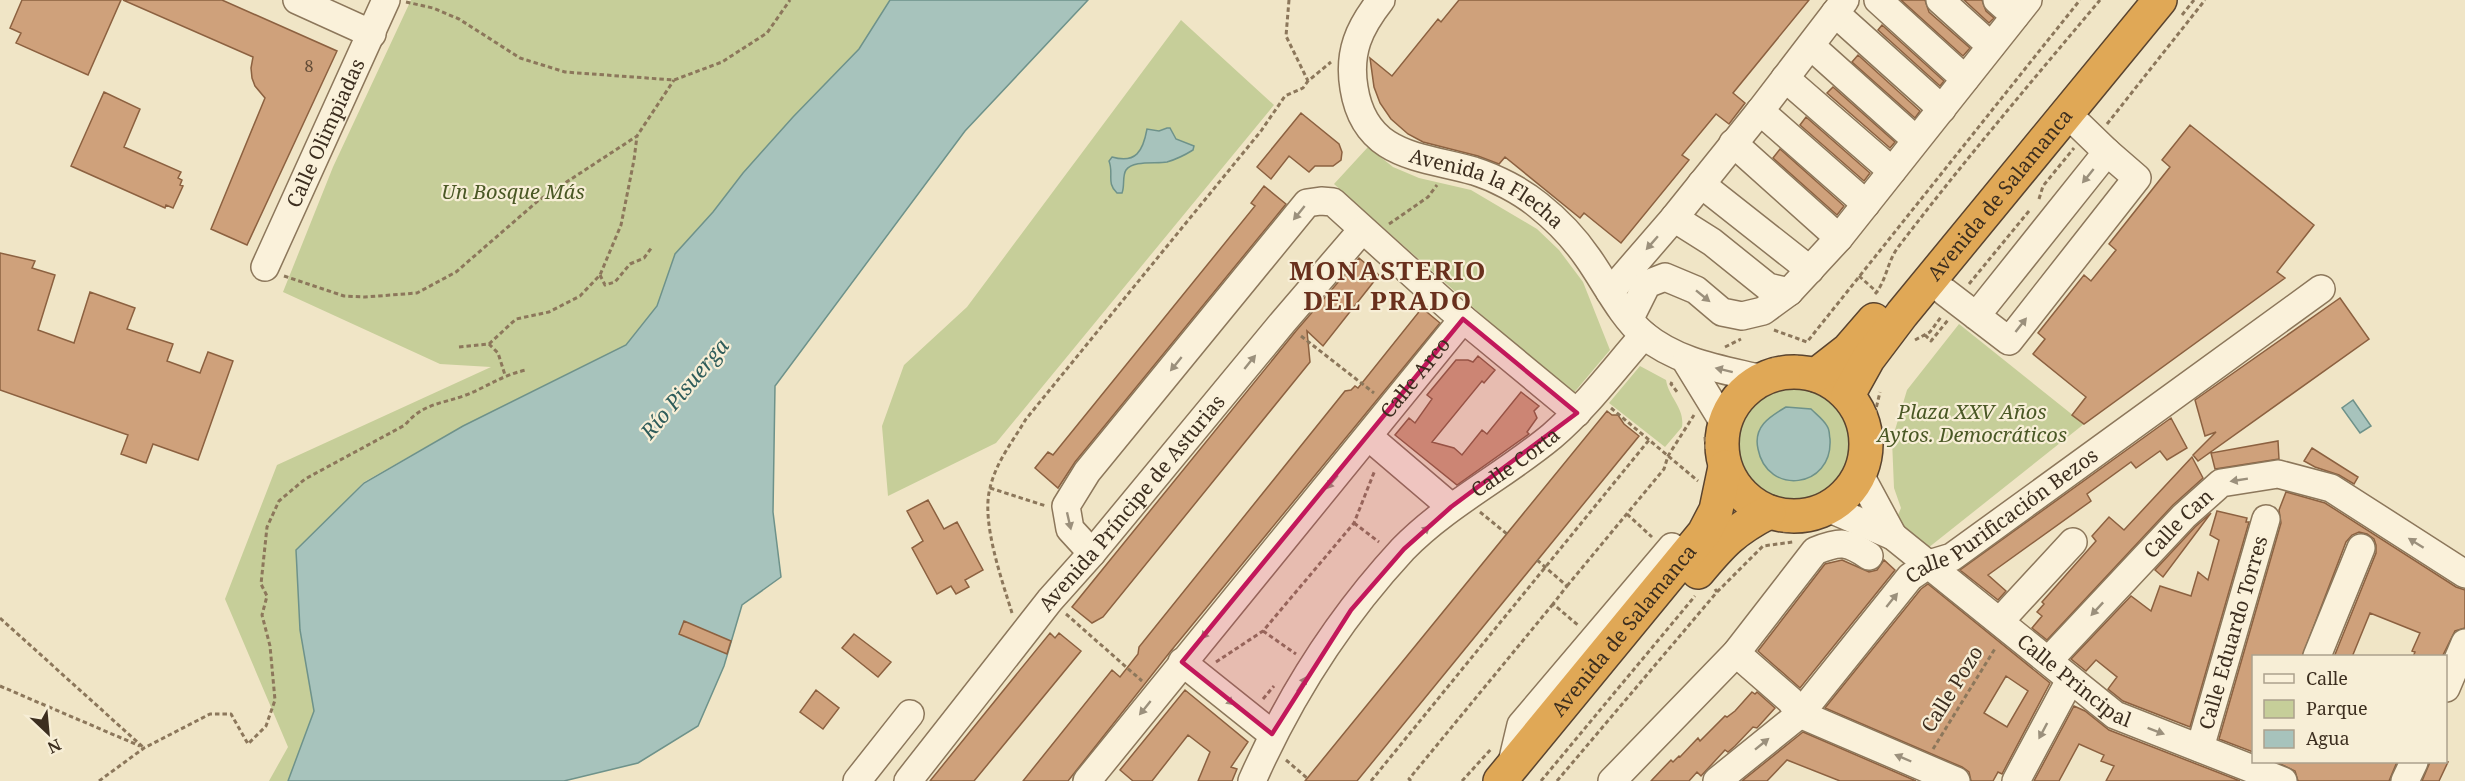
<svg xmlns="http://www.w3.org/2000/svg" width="2465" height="781" font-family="'Noto Serif',serif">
<rect width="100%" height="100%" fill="#f0e5c6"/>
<path fill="#c6ce99" d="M411,0H890L859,49L793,117L743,173L713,212L675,254L657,306L626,345L463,426L364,482L297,550L300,630L314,711L288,781H269L288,747L225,599L277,465L491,367L440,364L283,292L333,167Z
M1181,20L1274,105L996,443L888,496L882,426L904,365L967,307Z
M1368,147L1393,167L1419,178L1471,190L1537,229L1559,250L1583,282L1610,350L1572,395L1334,184Z
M1959,324L2084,424L1928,548L1895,522L1901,508L1894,488L1892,440L1907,390Z
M1640,366L1666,380C1669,398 1685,408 1682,427L1665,447L1609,403Z
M1732 445a60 60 0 1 1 120 0a60 60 0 1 1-120 0Z"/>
<path fill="#a7c3bc" stroke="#6e928a" stroke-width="1.5" d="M890,0H1088L965,131L775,386L773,512L781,577L742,605L724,666L698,726L638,763L564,781H288L314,711L300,630L296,550L364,483L463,426L626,345L657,306L675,254L713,212L743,173L793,117L859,49Z
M1167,128H1170L1176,139L1194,146L1193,150C1185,155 1177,159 1167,162C1156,164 1133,160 1126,170C1122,176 1125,186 1122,193H1117C1106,183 1114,174 1109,161L1112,157C1136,164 1143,151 1147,129L1159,131Z
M2353,400L2371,426L2360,433L2342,408Z
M1786,407L1811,409C1816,414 1824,420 1827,426C1830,430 1829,435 1830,439C1833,489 1767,496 1758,449C1753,427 1769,417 1786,407Z"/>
<path fill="#cfa17b" stroke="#8c6140" stroke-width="1.5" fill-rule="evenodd" d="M22,0H121L88,75L16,43L21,33L10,28Z
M123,0H222L337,51L247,245L211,229L265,98L255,86L252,78L251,68L253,57Z
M1459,0H1809L1733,93L1745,103L1729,124L1716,114L1682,155L1689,160L1621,243L1584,213L1580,218L1505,157L1499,164L1478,156L1423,142L1408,134L1391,119L1380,103L1374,87L1370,58L1392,76L1438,19L1441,22Z
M1901,0H1925L1929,12L1970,48L1963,56Z
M1964,0H1982L1986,11L1994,18L1989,23Z
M1882,25L1944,81L1940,86L1878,30Z
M1858,55L1920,111L1915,118L1852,62Z
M1833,87L1895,142L1890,148L1827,93Z
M104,92L140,109L124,147L181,172L178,178L182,180L180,185L183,186L173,208L166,205L165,208L71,166Z
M1301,113L1339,144L1342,152L1341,160L1333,166H1315L1309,172L1289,156L1271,179L1257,167Z
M1806,117L1870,173L1864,181L1800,125Z
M2190,125L2314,225L2277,272L2285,278L2084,424L2072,415L2086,397L2033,354L2045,339L2038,333L2084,275L2091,281L2116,250L2109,244L2170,167L2162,160Z
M1780,149L1844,206L1837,215L1773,158Z
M1264,186L1286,204L1075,462L1058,488L1035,468L1048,452L1053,455L1255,206L1251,203Z
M0,253L35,261L32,268L55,275L38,330L74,343L90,292L135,308L127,329L173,344L167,361L200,373L208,352L233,361L198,460L153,444L146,463L121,454L128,435L0,390Z
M1359,258L1379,275L1323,346L1307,331L1310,362L1103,617L1092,623L1072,607L1296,331Z
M2340,298L2369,339L2198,461L2193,455L2216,432L2205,436L2195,400Z
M1422,308L1440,323L1170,652L1068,781H1023L1112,670L1120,677L1138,654L1139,647L1345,391L1351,390L1355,386L1358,388Z
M1478,356L1495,370L1484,383L1482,381L1432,442L1454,448L1462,455L1482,430L1487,434L1521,392L1539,406L1534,411L1537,418L1527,432L1529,434L1457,485L1395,435L1409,418L1415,423L1432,399L1427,395L1456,360H1468L1473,362Z
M1607,411L1612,415H1618L1624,424L1639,436L1357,781H1305Z
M2171,418L2187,448L2167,460L2160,451L2136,468L2131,462L2087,494L2091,501L1988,575L2006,591L1998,600L1960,570Z
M2278,441L2279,459L2215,469L2211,453Z
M2312,448L2358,477L2354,484L2339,475L2315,467L2304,461Z
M2192,457L2203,478L2173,505L2047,640L2032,628L2042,616L2037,612L2044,604L2042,602L2096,541L2092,536L2109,517L2124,530Z
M2286,492L2325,503L2456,587L2465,590V628L2455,631L2442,657H2413L2415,652L2412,651L2420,633L2370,613L2352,657H2334L2376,553V545L2374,539L2367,534L2359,532L2352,535L2346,542L2302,657H2253V752L2219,739L2281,523L2279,510Z
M928,500L944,529L957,522L983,570L965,580L969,587L956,594L951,586L937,594L912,548L923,541L907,511Z
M2217,511L2247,518L2246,522H2249L2190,727L2123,701L2108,689L2117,677L2096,660L2086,671L2071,659L2131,596L2151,611L2160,586L2191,596L2198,572L2208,580L2219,540L2210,535Z
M2211,513L2163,577L2155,570L2195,527Z
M1842,560L1869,572L1877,570L1884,560L1895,570L1800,688L1758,651L1825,564Z
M1928,584L2050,683L2002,774L1998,772L1993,781H1971L1969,772L1962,767L1825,708L1921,589ZM2006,676L2028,691L2007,727L1984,713Z
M684,621L731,641L727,654L679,634Z
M1050,633L1055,638L1059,633L1081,651L974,781H930Z
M854,634L891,662L878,677L842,648Z
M816,690L839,708L823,729L800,712Z
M1185,690L1248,742L1231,767L1237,769L1232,781H1198L1210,752L1188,735L1152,781H1133L1120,770Z
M1752,692L1755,694L1757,692L1775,708L1757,728L1753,727L1735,746L1728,752L1725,750L1701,776L1697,772L1689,781H1651L1671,760L1673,762L1679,756L1680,757L1698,738L1700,741L1725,716L1727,717L1735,711Z
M2074,706L2085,711L2109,730L2240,781H2106L2114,766L2101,761L2104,755L2079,744L2059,781H2034Z
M1803,732L1916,781H1840L1787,760L1767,781H1742Z
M2276,762H2397L2389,781H2298L2295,771Z
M2430,762H2448L2439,781H2422Z"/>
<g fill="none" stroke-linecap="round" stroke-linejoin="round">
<g stroke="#8c775b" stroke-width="30">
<g id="minor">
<path d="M297,0L372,34"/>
<path id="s1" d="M1381,0C1359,28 1348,52 1354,88C1365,158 1422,156 1474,171C1496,178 1521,191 1538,205C1557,220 1575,239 1588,258C1605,282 1622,317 1644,335C1678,363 1721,369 1762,379"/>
<path d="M1878,0L1965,79"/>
<path d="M1940,0L1991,46"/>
<path d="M1997,0L2015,16"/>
<path d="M1835,13L1942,109"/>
<path d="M1811,46L1916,140"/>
<path d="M1785,78L1892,171"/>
<path d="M1760,111L1866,204"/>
<path d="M2079,125L2107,152"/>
<path d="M1733,143L1839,238"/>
<path d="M1701,184L1810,270"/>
<path d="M1674,218L1712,242L1768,287L1789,292"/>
<path id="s2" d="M265,267L386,0"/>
<path d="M1610,292L1674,218L1760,111L1845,0"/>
<path d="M1945,292L2009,341L2137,178L2107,152L1976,316"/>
<path d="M1630,318L1647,284L1665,277L1696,290L1722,312L1742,316L1763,311L1789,292L1839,238L2028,0"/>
<path d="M1686,361L1724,423"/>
<path d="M1369,437L1451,507"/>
<path d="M1860,475L1893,536"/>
<path id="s3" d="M1828,508L1893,536L2115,715L2283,781"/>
<path d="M1092,553L1070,529L1066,506L1087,472L1307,203L1321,201L1333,202L1450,308L1577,413"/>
<path d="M2000,621L2073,542"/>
<path d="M1736,653L1790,700L1800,714L1956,781"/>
<path d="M2317,656L2361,548"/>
<path id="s4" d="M2049,660L2184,516L2221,483L2278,474L2331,488L2465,574"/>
<path d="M1182,662L1272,734"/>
<path d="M2446,688L2465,643"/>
<path id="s5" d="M2200,748L2266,519"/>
<path d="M1511,767L1521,725L1672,547"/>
<path d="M857,781L910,714"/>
<path id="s6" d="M908,781L1050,600L1092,553L1283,322L1362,230"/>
<path id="s7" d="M1087,781L1463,319"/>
<path id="s8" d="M1252,781C1289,697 1340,617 1403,549C1447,504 1504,476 1552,436C1586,407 1614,369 1644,335"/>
<path d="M1612,781L1736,653L1815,551C1840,541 1847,541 1869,556"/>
<path id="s9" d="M1717,781L1800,714L1910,577L1929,564L1952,557L2321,289"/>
<path d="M2016,781L2070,680"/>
<path d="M2405,781L2414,762"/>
</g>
</g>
<g stroke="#5a442f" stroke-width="36">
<g id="highway">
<circle cx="1794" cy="444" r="72"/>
<path d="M1816,375L1848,350L1874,320"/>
<path id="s10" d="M1848,395L1868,359L1902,314L2160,0"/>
<path d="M1698,572C1722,543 1734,530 1769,512"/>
<path id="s11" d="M1500,781L1704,533L1716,510L1725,467"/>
</g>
</g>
<path stroke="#8c775b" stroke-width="3" stroke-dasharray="4.5 3" stroke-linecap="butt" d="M1289,0L1286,36L1308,81L1331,62
M406,2L433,8L459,19L520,58L565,72L674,80L722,62L767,33L790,0
M2182,15L2194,0
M2107,124L2205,0
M2039,199L2043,186L2074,148
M1389,224L1428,197L1437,185
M600,275L605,285L615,282L630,264L644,258L652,247
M284,276L344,296L365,297L417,293L456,272L539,200L637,136L674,80
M1859,276L1878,293
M1969,284L2029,211
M1875,294C1887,280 1887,261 1899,246C1963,162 2032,81 2100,0
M1774,330L1807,342L2080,0
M1925,335L1931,341L1948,320
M1301,336L1374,393
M1915,340L1930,332L1941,317
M489,344L516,319L549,312L580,296L600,275L621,225L634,160L637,136
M459,347L489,344L498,353L505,375
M1725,347L1741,339
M1772,359L1798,357
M1672,382L1671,384L1678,393
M1611,408L1698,481
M1705,437L1706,451
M1876,459L1878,448L1875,413L1880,392
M990,488L1046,506
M1480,512L1507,534
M1627,514L1652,537
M1354,523L1379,542
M1783,531L1806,530
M1537,560L1567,586L1553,604L1579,626
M1567,586L1664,469L1668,456L1694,415
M1717,592L1763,546L1793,542
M1012,613C1002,580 981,522 990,488C996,462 1013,441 1026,419L1261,131L1285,96L1303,88L1308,81
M1066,614L1142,681
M0,618L144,748
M1263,631L1296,654
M1216,662L1263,631L1354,523L1375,470
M0,686L140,746
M1263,699L1274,686
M1933,749L1996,647
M1286,760L1307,778
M99,781L144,748L210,714H231L248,744L266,726L275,700L270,646L262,615L267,596L261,584L267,527L279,501L305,479L405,425C423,403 442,404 466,395C489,386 500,376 526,370
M1371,781L1649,440
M1411,781L1409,779L1553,604
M1462,781L1492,748
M1541,781L1695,596
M1557,781L1717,592L1715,589"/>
<use href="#minor" stroke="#faf1da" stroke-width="27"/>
<use href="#highway" stroke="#e0a856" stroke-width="33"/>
</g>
<defs><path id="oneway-solid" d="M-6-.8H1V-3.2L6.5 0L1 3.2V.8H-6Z" transform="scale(1.5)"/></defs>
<g fill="#9b907c">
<use href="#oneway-solid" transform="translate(2088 176) rotate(129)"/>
<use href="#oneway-solid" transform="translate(1299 213) rotate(129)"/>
<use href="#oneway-solid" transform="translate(1652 243) rotate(131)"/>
<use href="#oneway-solid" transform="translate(1703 296) rotate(39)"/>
<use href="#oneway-solid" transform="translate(2021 325) rotate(-52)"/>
<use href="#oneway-solid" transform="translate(1250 362) rotate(-51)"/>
<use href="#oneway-solid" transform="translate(1176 364) rotate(129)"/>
<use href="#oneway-solid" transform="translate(1724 370) rotate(-166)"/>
<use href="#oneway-solid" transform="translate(2239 480) rotate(171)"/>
<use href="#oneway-solid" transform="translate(1332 482) rotate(130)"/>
<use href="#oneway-solid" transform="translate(1069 521) rotate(77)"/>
<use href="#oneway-solid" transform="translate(1423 532) rotate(-42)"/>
<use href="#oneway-solid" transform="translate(2416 543) rotate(-148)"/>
<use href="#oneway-solid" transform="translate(1892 600) rotate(-51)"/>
<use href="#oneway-solid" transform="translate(2097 609) rotate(133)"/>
<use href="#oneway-solid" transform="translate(1207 632) rotate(130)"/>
<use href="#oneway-solid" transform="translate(1302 684) rotate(-57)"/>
<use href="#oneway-solid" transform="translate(1227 699) rotate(39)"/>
<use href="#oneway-solid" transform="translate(1145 708) rotate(129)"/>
<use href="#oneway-solid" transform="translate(2043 731) rotate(118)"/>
<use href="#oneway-solid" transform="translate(2156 731) rotate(21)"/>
<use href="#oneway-solid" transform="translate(1762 744) rotate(-39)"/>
<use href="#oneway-solid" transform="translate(1903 758) rotate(-157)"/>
</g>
<path fill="#c2185b" fill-opacity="0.2" stroke="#c2185b" stroke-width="4.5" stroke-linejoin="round" d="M1463,319L1577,413L1451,507L1404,549L1351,610L1272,734L1182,662Z"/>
<g text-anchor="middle" stroke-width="4.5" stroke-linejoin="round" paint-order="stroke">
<g font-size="16" fill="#614b36">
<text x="309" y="72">8</text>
</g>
<g font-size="20" fill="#3c2e1f" stroke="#f7eed6">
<text dy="7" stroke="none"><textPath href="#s2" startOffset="147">Calle Olimpiadas</textPath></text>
<text dy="7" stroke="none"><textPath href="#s1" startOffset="272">Avenida la Flecha</textPath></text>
<text dy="7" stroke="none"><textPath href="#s10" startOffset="252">Avenida de Salamanca</textPath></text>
<text dy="7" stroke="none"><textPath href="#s7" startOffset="520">Calle Arco</textPath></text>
<text dy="7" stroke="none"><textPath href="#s8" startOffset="420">Calle Corta</textPath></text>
<text dy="7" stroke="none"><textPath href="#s6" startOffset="357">Avenida Príncipe de Asturias</textPath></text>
<text dy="7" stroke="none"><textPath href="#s9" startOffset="393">Calle Purificación Bezos</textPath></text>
<text dy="7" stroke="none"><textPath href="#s4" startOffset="188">Calle Can</textPath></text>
<text dy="7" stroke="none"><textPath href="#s11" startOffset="195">Avenida de Salamanca</textPath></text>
<text dy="7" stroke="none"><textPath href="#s5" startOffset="120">Calle Eduardo Torres</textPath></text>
<text dy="7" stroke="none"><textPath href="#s3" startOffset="303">Calle Principal</textPath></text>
<text transform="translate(1952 689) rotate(-58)" y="7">Calle Pozo</text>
</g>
<g font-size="20" font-style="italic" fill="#4a5825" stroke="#f7eed6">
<text x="513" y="199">Un Bosque Más</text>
<text x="1972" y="419">Plaza XXV Años<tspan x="1972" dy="23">Aytos. Democráticos</tspan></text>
</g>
<g font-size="21" font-style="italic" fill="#2e5c5a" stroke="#f7eed6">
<text transform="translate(685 389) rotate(-50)" y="7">Río Pisuerga</text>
</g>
<g font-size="26" font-weight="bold" letter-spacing="1.5" fill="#69301d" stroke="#f7eed6">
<text x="1388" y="280">MONASTERIO<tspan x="1388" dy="30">DEL PRADO</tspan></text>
</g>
</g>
<rect x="2252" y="655" width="195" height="108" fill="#f7eed6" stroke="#aca18d" stroke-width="1.5"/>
<rect x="2264" y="674" width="30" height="9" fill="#faf1da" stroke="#aca18d" stroke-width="1.5"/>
<text x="2306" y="685" font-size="18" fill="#3c2e1f">Calle</text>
<rect x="2264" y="700" width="30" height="18" fill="#c6ce99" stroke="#aca18d" stroke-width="1.5"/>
<text x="2306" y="715" font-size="18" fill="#3c2e1f">Parque</text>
<rect x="2264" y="730" width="30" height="18" fill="#a7c3bc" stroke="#aca18d" stroke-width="1.5"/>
<text x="2306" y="745" font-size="18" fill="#3c2e1f">Agua</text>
<g transform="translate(48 733) rotate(154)" stroke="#f7eed6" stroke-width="4.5" paint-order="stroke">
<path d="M0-4.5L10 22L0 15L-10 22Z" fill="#3c2e1f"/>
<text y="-9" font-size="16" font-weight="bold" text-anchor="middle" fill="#3c2e1f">N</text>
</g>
</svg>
